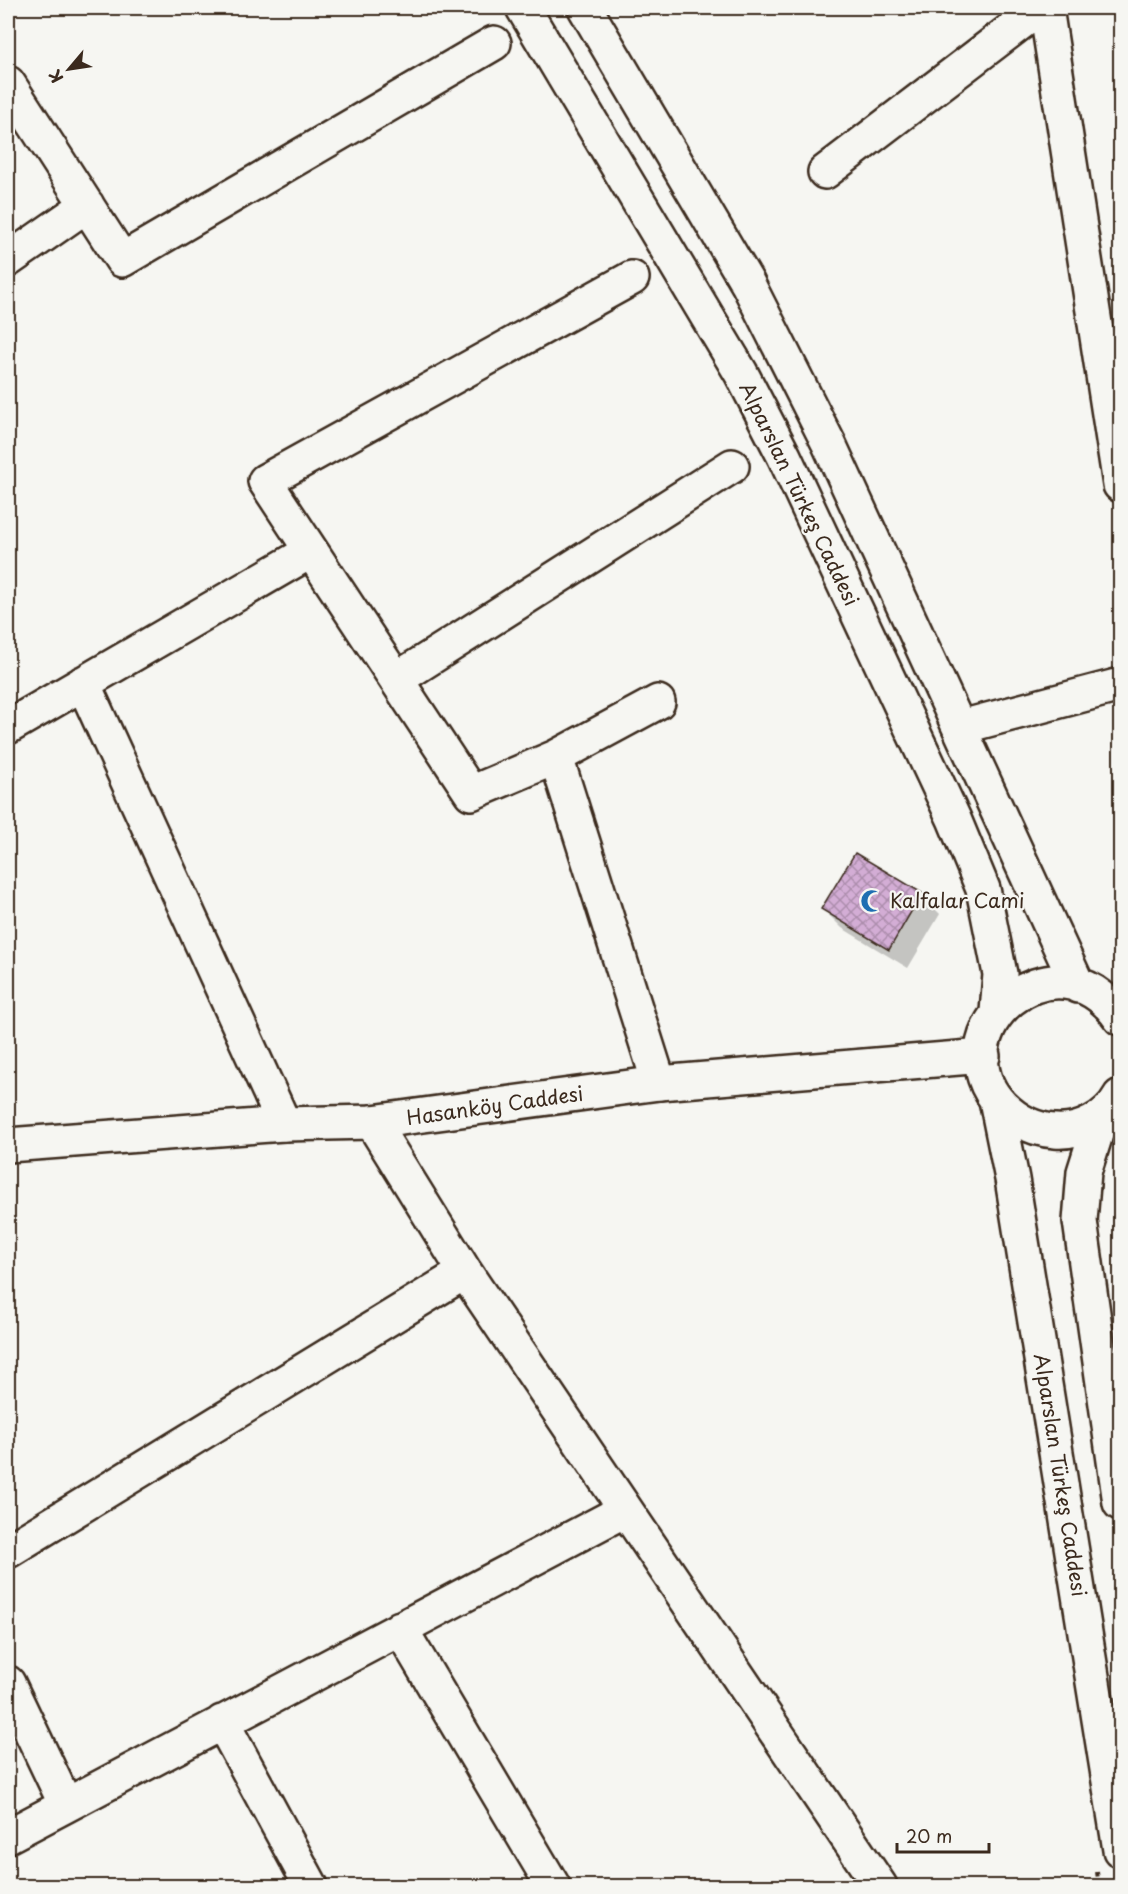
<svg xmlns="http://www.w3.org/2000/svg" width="1128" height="1894" font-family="'Playpen Sans',sans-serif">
<defs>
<pattern id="building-cross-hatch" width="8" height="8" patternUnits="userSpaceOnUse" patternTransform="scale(1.5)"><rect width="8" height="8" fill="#d3add5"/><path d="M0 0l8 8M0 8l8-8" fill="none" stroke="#ac8dac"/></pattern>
</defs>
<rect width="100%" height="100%" fill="#f6f6f2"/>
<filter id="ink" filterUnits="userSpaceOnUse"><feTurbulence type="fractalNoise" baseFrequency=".0167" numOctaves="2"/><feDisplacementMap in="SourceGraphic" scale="12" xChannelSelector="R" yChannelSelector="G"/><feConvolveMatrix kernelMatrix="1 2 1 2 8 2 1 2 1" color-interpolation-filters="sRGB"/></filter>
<g filter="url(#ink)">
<path fill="#0003" d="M855,855L921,895L940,914L908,968L842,928L823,909Z"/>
<path fill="url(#building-cross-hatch)" stroke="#3b2a1e" stroke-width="1.5" d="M855,853L922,893L889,950L821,909Z"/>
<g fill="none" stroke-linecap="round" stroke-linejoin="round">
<g stroke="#3b2a1e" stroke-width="38">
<path id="street" d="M1046,8L1120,485
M8,83L122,260L494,43
M825,172L1040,8
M8,260L87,205
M632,278L265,481L471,793L556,757L659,1083
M397,679L732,466
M83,683L284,1124
M8,727L311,551
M961,727L1120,685
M556,757L658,702
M372,1122L465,1272L880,1886
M8,1551L465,1272
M400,1628L553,1886
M8,1683L66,1805
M222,1722L311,1886
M8,1836L625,1510"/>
</g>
<g stroke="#3b2a1e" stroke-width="38">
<path id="secondary" d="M523,8L741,373L784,456L954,819L983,889L1000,974L997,1012
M585,8L748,284L829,444L1078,986
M1120,1018C1055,924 933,1034 1002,1106C1017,1121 1034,1130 1055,1131C1080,1133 1108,1118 1120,1096
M996,1100L1012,1179L1120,1850
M1101,1118L1084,1172L1080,1221L1120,1503
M8,1145L284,1124L372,1122L659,1083L983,1056"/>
</g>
<path stroke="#3b2a1e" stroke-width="4" stroke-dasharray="4.5 4.5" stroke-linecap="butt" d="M1097,1872L1099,1886"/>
<use href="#street" stroke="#f6f6f2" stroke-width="33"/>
<use href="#secondary" stroke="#f6f6f2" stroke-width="33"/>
</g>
</g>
<defs>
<g id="mosque-bare" transform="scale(1.8)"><path d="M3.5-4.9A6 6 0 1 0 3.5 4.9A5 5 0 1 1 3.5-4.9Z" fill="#1f6fb2" stroke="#f6f6f2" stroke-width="2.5" paint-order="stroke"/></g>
</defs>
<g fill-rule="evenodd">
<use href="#mosque-bare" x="872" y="901"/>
</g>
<g text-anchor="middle" stroke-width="4.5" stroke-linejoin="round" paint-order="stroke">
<g font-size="20" fill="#3b2a1e" stroke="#f6f6f2">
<text transform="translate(799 494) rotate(64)" y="7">Alparslan Türkeş Caddesi</text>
<text transform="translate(495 1106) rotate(-8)" y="7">Hasanköy Caddesi</text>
<text transform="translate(1060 1475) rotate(81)" y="7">Alparslan Türkeş Caddesi</text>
</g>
<g font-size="20" fill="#3b2a1e" stroke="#f6f6f2" text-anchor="start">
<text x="890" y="908">Kalfalar Cami</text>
</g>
</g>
<rect width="1128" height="1894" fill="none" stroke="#f6f6f2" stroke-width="30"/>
<rect x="15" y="15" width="1098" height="1864" fill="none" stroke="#3b2a1e" stroke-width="2" filter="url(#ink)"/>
<g transform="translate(69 69) rotate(241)" stroke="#f6f6f2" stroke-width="4.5" paint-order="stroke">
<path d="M0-4.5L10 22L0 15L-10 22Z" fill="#3b2a1e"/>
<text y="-9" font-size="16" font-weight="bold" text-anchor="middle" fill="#3b2a1e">K</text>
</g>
<path d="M897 1843v9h92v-9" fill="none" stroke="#3b2a1e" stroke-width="3"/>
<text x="906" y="1843" font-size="18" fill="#3b2a1e" stroke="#f6f6f2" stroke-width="4.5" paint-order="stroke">20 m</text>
</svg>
